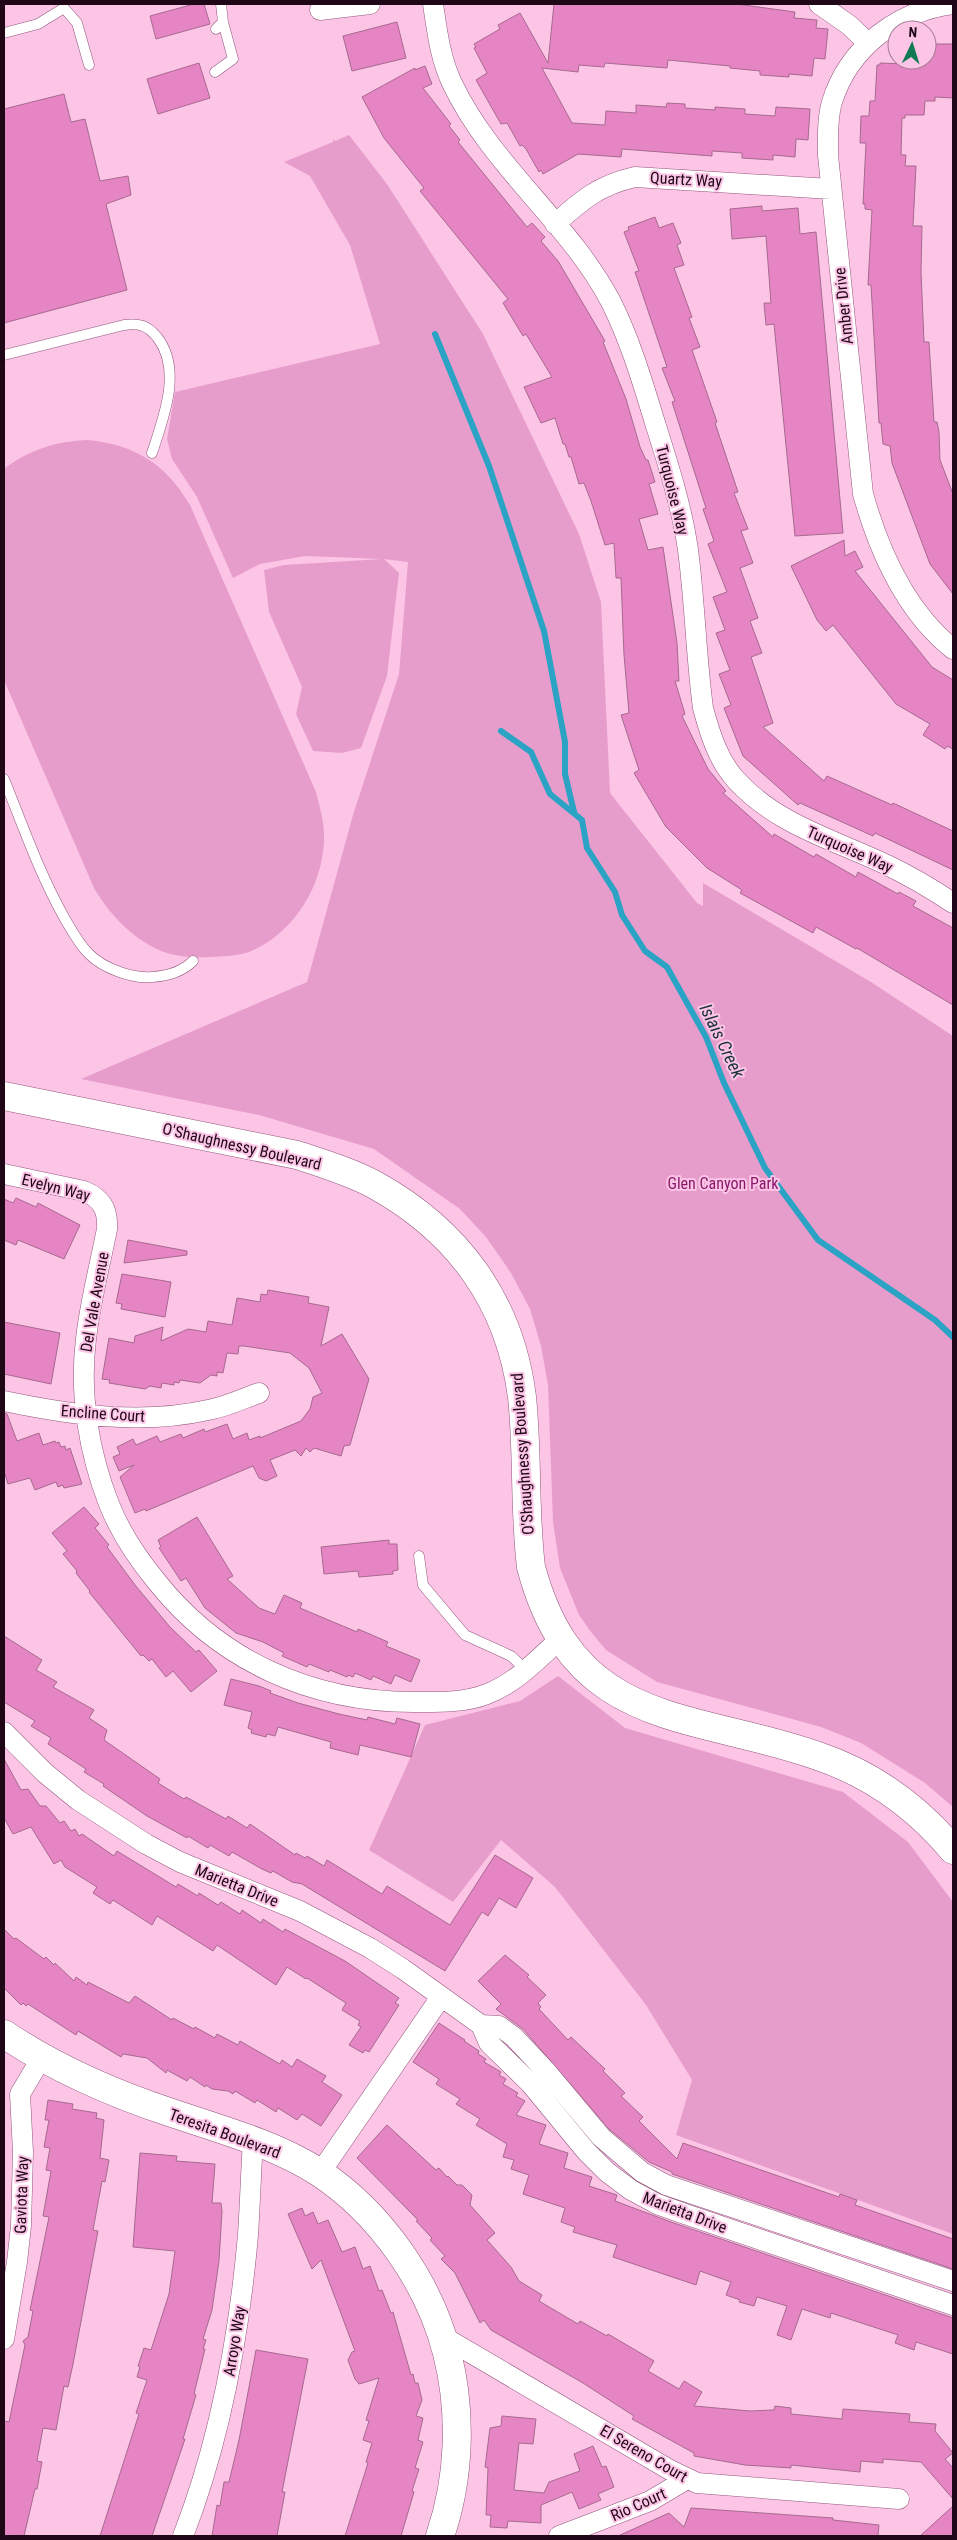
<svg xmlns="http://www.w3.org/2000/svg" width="957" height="2540" font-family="'Roboto Condensed',sans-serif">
<rect width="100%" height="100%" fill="#fcc5e6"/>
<path fill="#e79dcb" d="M349,135L387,184L483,334L579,534L601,602L610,793L697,903L703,906V883L871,982L953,1036V1807L925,1783L861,1743L821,1727L657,1682L606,1650L591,1632L579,1615L560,1568L553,1522L548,1385L541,1346L530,1309L511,1273L486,1237L460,1209L374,1149L259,1115L81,1079L307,982L353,815L399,674L408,562L384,559L399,573L387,676L361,748L342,753L313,751L296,714L302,687L269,612L264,570L284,565L382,559L305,556L260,564L233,578L197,497L172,459L167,439L175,392L380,344L350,245L310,176L284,162L333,142V139L335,141Z
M88,440C135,445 165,463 190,505L316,792C320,808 325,825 324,841C322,888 293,934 249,952C238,956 224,956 212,957C196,958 174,957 159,950C131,937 110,915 94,888L4,680V469C29,450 56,441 88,440Z
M558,1676L625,1728L843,1792L908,1842L953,1902V2234L676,2135L692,2080L646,2005L555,1887L501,1840L453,1902L369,1850L425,1725L520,1701Z"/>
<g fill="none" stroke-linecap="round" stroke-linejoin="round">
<path stroke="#2aa3c5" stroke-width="6" d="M435,334L489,466L544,631L565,742V774L574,812
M501,731L531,752L550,794L582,820L587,848L615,892L622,915L645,951L667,967L706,1037L724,1083L765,1168L818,1240L935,1320L953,1337"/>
</g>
<path fill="#e685c3" stroke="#a76990" d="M194,4H204L210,24L156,39L150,16Z
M554,4H736L795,12L794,18L817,20L816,28L828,29L825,59L814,58L812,76L789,74V77L760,75V71L730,68V66L668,60L667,68L605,63L604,67L579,65L578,72L542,68L572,123L605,125L606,111L636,113V105L666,107L667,103L685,104V108L715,110V107L745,109V114L775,116L776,107L810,109L808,140L796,139L795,157L773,155V160L742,158V153L712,151V156L622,149L621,157L578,154L543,174L541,170L539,172L526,149L522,145L520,146L507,123L501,124L476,80L487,73L474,48L476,47L474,44L500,29L498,25L520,13L548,63Z
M397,22L406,58L352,71L343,36Z
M927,44H953V98L935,97V101H925L924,115H905V118H902L901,155H906L905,166H916L913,226H922L921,272L924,342H929L934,422H937L939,432L940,460L953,494V594L930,564L892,463L890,446L883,444L881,423H879L871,285H868L872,210L865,209V204H863L866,143H860L861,116H869L870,101H875L877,65H880V63L907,64L908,60H927Z
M199,63L210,98L158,114L147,79Z
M425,66L432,84L423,88L451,124L449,126L460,140L458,142L527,227L532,223L545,237L541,241L558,261L605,341L603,342L626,399L640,447L646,460H648L655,482L649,484L658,514L639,519L648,550L663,547L677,643L679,681H675L685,714L682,716L708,769L726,791L723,793L773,837L774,834L814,857L816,854L856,877L858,872L898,894L899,892L916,901L913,906L953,928V1005L857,948L856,949L816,927L813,933L740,893L742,890L707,868L666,827L634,773L639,770L621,715L629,713L624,655L621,578H616L614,543L605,545L591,501L584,483L579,484L571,457H569L565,444H563L555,418L541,423L524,387L552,377L526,334L523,336L503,303L508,299L420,191L424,188L384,138L362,97L415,68V70Z
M64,94L71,122L85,119L100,181L128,176L131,195L106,204L127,290L4,323V109Z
M762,206V211L798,208L800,234L816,232L843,533L795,536L774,324L766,325L764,303H771L766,236L732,239L730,209Z
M655,217L659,228L673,223L681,243L677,245L684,265L674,268L692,317L689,318L700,347L692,350L717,422L715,423L738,492L734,493L748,529L741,531L753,563L740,568L758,618L750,621L762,653L751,657L773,723L763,727L824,781L827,776L892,805L893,803L953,831V870L875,833L873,836L800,803L798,805L743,756L724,708L731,705L719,674L730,670L716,633L725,630L713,597L727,592L708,544L714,541L703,509L706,508L672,402L675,401L662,368L667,367L635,272L639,271L624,232L629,230L628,227Z
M844,540L845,556L855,551L863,567L855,571L932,667L953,680V749L947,746L945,749L923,735L930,724L896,704L833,625L826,631L817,620L791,566Z
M16,1198L36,1207L38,1203L80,1225L64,1259L18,1240L16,1245L4,1240V1199L13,1203Z
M128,1240L187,1251V1255L124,1263Z
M122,1274L171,1282L165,1317L121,1309L122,1304L116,1303Z
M268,1290L309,1297L308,1303L329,1307L321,1346L342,1334L369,1379L350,1445L344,1446L341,1456L314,1448L310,1452L306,1448L301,1456L295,1450L270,1460L277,1476L266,1481L259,1478L253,1466L146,1511L145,1509L135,1513L120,1477L134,1465L119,1471L113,1457L120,1454L117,1447L133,1439L136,1445L157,1436L160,1442L181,1434L183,1438L204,1429L205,1432L227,1424L233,1439L247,1433L249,1440L260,1436V1438L301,1421L310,1409L313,1397L322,1393L309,1368L290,1353L244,1346H239L238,1354L227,1353L223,1373L217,1372V1376L211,1375L200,1383L180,1380L179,1383L174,1382V1385L162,1383L161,1388L150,1386L145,1389L109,1383L110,1380L102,1379L109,1338L134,1343L135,1336L163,1327L161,1341L188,1329L206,1332L208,1321L232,1325L237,1298L260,1302L261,1294L267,1295Z
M4,1322L60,1333L51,1384L4,1374Z
M4,1413L7,1414L17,1441L39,1433L43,1445L55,1441L56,1443L59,1442L61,1447L65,1446L66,1450L70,1448L82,1484L64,1488L63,1485L58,1487L56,1482L35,1490L30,1478L8,1484L4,1471Z
M84,1507L99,1524L95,1528L109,1545L107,1547L135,1585L170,1627L196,1652L199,1650L217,1671L191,1692L173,1671L166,1677L152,1659L149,1661L143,1655L141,1656L89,1592L90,1591L76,1573L77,1571L63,1554L67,1551L52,1533Z
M197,1517L233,1576L227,1579L259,1608L275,1614L284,1595L302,1603L300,1608L357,1632L358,1629L388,1642L386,1646L420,1660L411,1682L395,1675L391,1684L373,1676L371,1680L355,1673L353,1677L348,1675L347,1677L330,1670L329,1672L309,1664L307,1667L282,1656L284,1653L263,1642L236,1633L205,1608L186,1578L181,1581L159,1548L161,1547L158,1540Z
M389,1540V1544H397L398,1570L393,1571V1574L359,1577L358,1571L324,1574L321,1547Z
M4,1636L42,1660L36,1670L57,1682L53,1687L94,1710L89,1718L107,1730L104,1740L160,1779L158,1783L184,1799L186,1797L226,1819L228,1816L247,1828L250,1824L295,1855L296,1853L305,1858L307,1856L324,1866L327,1860L382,1894L387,1886L450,1925L495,1855L533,1878L516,1908L499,1898L488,1916L482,1912L445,1971L302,1884L292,1882L273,1871L271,1873L262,1869L232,1852L229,1856L210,1845L208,1848L188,1836L187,1838L147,1816L103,1786L104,1784L84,1772L86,1769L48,1744L51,1738L31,1726L35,1721L4,1702Z
M231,1679L259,1686L271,1691L270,1693L298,1703L339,1714L367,1720L368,1717L395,1724L397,1718L420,1724L411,1757L360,1745L358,1755L330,1748L331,1742L278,1727L275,1736L267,1734L266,1737L251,1733L252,1730L248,1728L252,1712L224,1705Z
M4,1759L21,1790L28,1789L40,1806H46L60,1823L64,1821L71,1831L75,1829L79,1836L82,1834L114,1856L117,1851L176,1887L178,1884L198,1896L199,1893L218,1905L221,1902L240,1914L242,1910L261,1923L263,1919L283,1932L285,1929L345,1961L399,1998L395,2003L399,2005L369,2052L365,2050L363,2053L349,2045L361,2027L358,2025L360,2021L342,2010L346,2003L307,1978L306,1979L287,1967L276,1985L217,1945L213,1951L157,1916L152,1925L113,1900L110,1904L93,1893L97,1887L65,1867L61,1860L54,1864L31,1827L13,1834L4,1818Z
M4,1929L14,1939L16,1938L44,1959L46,1957L54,1965L55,1963L74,1981L76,1977L87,1985L88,1982L129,2003L135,1996L172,2020L173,2018L194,2029L195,2027L215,2038L217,2034L238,2045L240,2041L280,2064L282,2060L292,2067L297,2059L326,2076L322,2082L342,2095L321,2126L302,2114L297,2120L278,2108L276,2112L257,2100L255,2103L235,2091L233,2094L228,2091L212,2089L206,2085L205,2087L190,2077L187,2081L167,2070L166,2073L147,2058L123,2054L121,2057L78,2031L76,2035L28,2004L26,2006L23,2003L21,2005L4,1988Z
M505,1955L529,1975L527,1977L546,1995L538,2003L541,2007L539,2009L568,2040L571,2037L605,2069L603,2071L625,2093L621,2096L643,2117L639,2121L677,2159L683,2143L839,2197L840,2194L857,2200L855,2205L953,2239V2269L672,2174V2172L649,2162L609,2129L523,2029L496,2009L501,2004L478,1981Z
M439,2023L465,2040L464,2041L479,2051L478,2054L486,2059L484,2062L501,2072L499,2075L506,2079L503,2084L518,2093L516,2096L525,2101L516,2115L546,2125L539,2144L568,2153L564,2168L592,2177L589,2186L617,2195L615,2201L671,2222L953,2318V2354L916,2342L914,2350L895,2343L898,2335L831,2313L830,2318L802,2309L791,2340L777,2335L787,2306L757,2297L754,2306L739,2302L740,2300L726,2295L731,2282L700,2271L696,2285L613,2257L617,2245L573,2232L575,2227L561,2222L565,2208L523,2194L529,2175L511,2169L514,2160L503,2157L507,2144L476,2125L480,2119L456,2104L460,2099L436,2084L439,2079L413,2062Z
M48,2100L73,2104L72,2109L97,2113L96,2118L104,2120L100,2158L109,2160L105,2182L102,2181L93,2230L98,2231L73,2364L68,2387L64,2386L56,2430L43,2428L37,2461L42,2462L37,2489H35L24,2536H4V2421L9,2422L25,2345L23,2341L28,2337L33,2311L30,2310L49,2217L43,2216L51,2171L46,2170L50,2148L44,2147L49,2120H45Z
M387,2125L436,2170L439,2168L447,2177L448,2176L457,2185H462L472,2195L470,2205L495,2233L487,2240L511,2267L519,2281L542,2295L539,2301L578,2324L580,2321L607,2336L608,2334L654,2361L648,2371L679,2389L684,2381L702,2392L694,2406L750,2411L774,2410L775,2406L791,2408V2414L842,2419L843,2409L910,2414L909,2422L936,2424L935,2431L953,2453L945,2459L953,2468V2499L921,2462L883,2459V2463L861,2461L860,2472L791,2465V2468L745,2465L694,2456V2453L632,2419L634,2416L583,2383L491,2330L484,2320L480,2323L455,2273L441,2259L445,2256L430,2240L432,2238L416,2221L418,2220L357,2158Z
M140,2153L177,2156L176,2161L215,2164L212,2203H221L222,2211L219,2261L212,2310L203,2339L206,2340L203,2349H205L194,2394L196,2395L183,2439H185L152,2536H100L139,2414L136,2413L147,2380L137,2377L140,2367L138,2366L144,2348L151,2350L169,2294L175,2251L133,2247Z
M302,2208L305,2216L313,2212L318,2224L328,2220L342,2252L355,2247L363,2269L370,2266L379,2291L382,2290L391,2313L393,2312L411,2375L413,2374L415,2383H418L422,2400L416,2416L423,2418L418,2440L423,2442L415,2468L419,2469L412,2491L414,2492L401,2536H345L368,2463L366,2462L372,2443L363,2440L369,2421L366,2420L379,2378L359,2384L355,2379L348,2360L352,2352L355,2351L321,2260L312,2269L288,2214Z
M256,2350L308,2359L282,2492H285L277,2536H212L217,2505L220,2506L224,2482H229L239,2440Z
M502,2416L536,2419L533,2444L519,2443L514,2490L544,2493L549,2482L580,2471L574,2454L593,2446L602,2467L606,2466L614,2487L598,2494L601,2500L579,2509L572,2492L541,2505V2523L508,2521L507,2528L490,2527L491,2515H486L488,2468L485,2467L490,2428L501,2426Z
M953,2506V2536H920Z
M691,2508L833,2518V2520L879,2525L878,2536H618L669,2513L684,2527Z"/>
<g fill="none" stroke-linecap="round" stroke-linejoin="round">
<g stroke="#92557c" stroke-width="11">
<path id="lane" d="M216,29L223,22L221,4
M4,33L38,24L64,8L77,23L89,65
M215,72L233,59L223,22
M4,355L124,325C139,323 147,325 157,337C183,370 163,419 152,453
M4,779C23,826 40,875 65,919C72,931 79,944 89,954C103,968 132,979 152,977C168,976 182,972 193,961
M419,1556L423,1585L465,1635L511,1656L526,1670"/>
</g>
<g stroke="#92557c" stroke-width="21">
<path id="street" d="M433,4C437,30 440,58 452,83C491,166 569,222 611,302C631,342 643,384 656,426C669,467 682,508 688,550C695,603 696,656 703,708C710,734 718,760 736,780C777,825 835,840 887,865C910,876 932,889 953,903
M819,4L849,25L868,43
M953,4C898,11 849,47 832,102C827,119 828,138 828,155L863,494C879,551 905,611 953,649
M320,10L370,4
M555,224C582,200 599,185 635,177L831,189
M4,1174L84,1191C102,1199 108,1209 107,1229C100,1265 90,1302 86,1339C79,1394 89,1453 109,1504C120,1532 138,1559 157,1582C220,1661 312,1702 413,1702C436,1702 465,1703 487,1694C516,1683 538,1659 560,1639
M4,1401C70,1415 142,1425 208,1410C226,1407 242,1399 259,1393
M4,1732L45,1773L78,1800L146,1844L180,1862L300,1911L370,1948L403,1969L481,2025L489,2043L530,2083L586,2151L607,2172L631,2190L657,2204L685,2214L953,2305
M481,2025L499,2026L514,2037L545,2070L601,2137L642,2172L666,2185L953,2281
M320,2173L441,1997
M442,2336L670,2470L697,2483L899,2499
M4,2339L17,2262L21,2226L23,2152L20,2094L42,2057
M183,2536C220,2441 239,2337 248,2235C250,2204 251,2172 253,2140
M559,2536L650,2501L687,2479"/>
</g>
<g stroke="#92557c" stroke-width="29">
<path id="secondary" d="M4,1096L297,1155C324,1164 351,1172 375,1185C458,1231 510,1302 522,1397C528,1453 524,1510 531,1567C574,1729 689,1711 818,1756C871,1774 917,1807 953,1850
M4,2034C55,2068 114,2094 172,2113C222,2130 275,2144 320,2173C380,2213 429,2282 447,2353C462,2412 460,2478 440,2536"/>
</g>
<use href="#lane" stroke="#fff" stroke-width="10"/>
<use href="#street" stroke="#fff" stroke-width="20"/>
<use href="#secondary" stroke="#fff" stroke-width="28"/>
</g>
<g text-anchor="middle" stroke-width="4" stroke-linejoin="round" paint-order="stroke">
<g font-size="16" fill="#1f0717" stroke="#fcc5e6">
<text transform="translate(686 179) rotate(3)" y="6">Quartz Way</text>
<text transform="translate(843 306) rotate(-96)" y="6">Amber Drive</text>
<text transform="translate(673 490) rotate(76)" y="6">Turquoise Way</text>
<text transform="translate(850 849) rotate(24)" y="6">Turquoise Way</text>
<text transform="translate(242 1146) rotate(13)" y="6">O'Shaughnessy Boulevard</text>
<text transform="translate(56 1187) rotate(14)" y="6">Evelyn Way</text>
<text transform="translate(94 1302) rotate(-80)" y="6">Del Vale Avenue</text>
<text transform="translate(103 1413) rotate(4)" y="6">Encline Court</text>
<text transform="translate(522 1454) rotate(-94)" y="6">O'Shaughnessy Boulevard</text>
<text transform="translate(237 1885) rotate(22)" y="6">Marietta Drive</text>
<text transform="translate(225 2133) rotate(20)" y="6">Teresita Boulevard</text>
<text transform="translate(21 2195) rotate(-88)" y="6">Gaviota Way</text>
<text transform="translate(685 2212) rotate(21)" y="6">Marietta Drive</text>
<text transform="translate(234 2341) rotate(-81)" y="6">Arroyo Way</text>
<text transform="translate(644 2453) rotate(30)" y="6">El Sereno Court</text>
<text transform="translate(638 2504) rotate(-24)" y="6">Rio Court</text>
</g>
<g font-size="16" fill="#8a176b" stroke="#fcc5e6">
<text x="723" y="1189">Glen Canyon Park</text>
</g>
<g font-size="18" font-style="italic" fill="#1a323b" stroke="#fcc5e6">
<text transform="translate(722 1041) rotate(64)" y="6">Islais Creek</text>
</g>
</g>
<rect width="957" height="2540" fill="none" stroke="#1f0717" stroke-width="10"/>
<g transform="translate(912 45) rotate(4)"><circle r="24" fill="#fcc5e6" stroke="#a47993"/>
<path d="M0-4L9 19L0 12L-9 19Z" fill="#117a54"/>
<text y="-8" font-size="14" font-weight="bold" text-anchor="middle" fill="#1f0717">N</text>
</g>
</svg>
